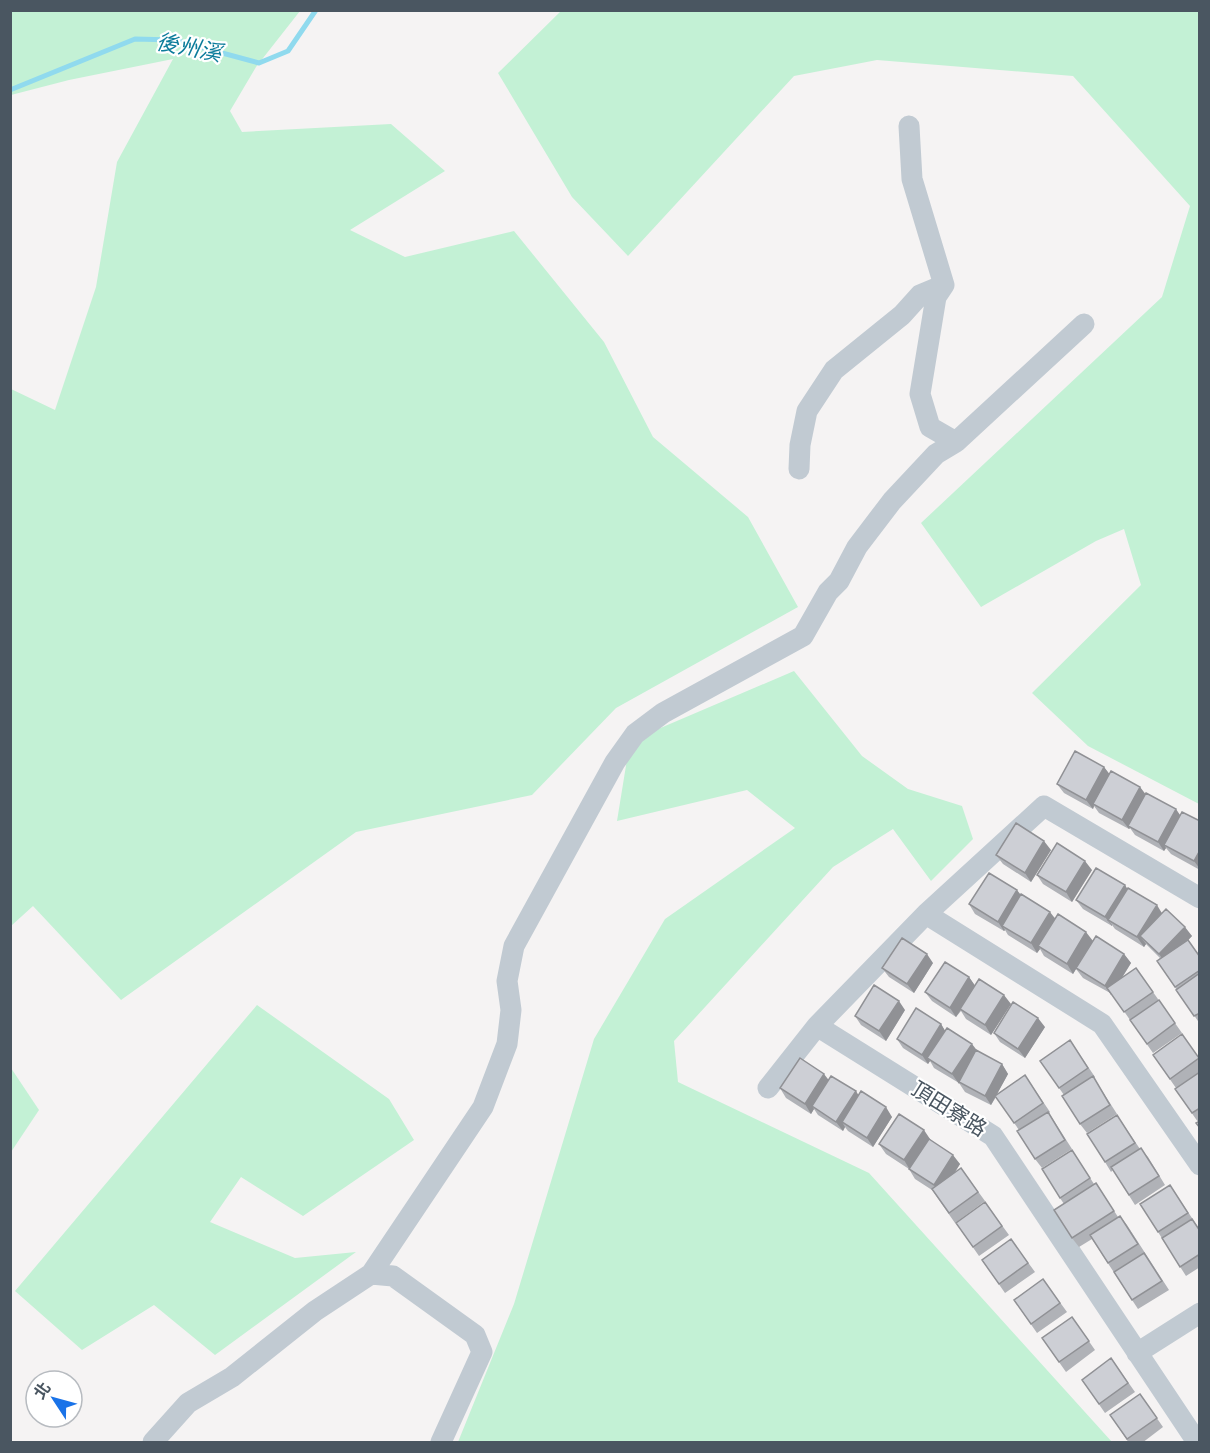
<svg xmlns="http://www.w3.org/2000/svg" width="1210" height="1453" font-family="'PT Sans Narrow','Noto Sans TC',sans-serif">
<rect width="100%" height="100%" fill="#f5f3f3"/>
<path fill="#c3f1d5" d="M11,10L300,11L256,67L230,111L242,132L391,124L445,171L350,230L405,257L514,231L604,342L653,437L748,517L798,607L616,708L532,795L356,832L121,1000L33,906L11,926V389L55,410L96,287L117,162L173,59L69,80L11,95Z
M562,10L1199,11V804L1088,746L1032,693L1141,585L1124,529L1096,541L981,607L921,523L1162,297L1190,206L1073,76L877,60L794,76L628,256L572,197L498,73Z
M794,671L862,756L908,789L962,806L973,839L931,881L893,829L833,867L674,1041L678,1082L869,1173L1112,1442H458L514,1304L594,1039L665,919L795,828L747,790L617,821L630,741Z
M257,1005L389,1099L414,1140L303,1216L241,1177L210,1222L295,1258L356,1252L215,1355L154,1305L82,1350L15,1291Z
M11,1068L39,1110L11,1152L10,1068Z"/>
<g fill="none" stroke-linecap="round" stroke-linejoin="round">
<path stroke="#90daee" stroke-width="5" d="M10,90L135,39L174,40L259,63L288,51L316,10"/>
<path stroke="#c1cad2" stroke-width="21" d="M956,442L1084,324
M799,469L800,445L807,411L834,370L902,315L920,295L944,285
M926,914L1102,1024L1200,1165
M768,1088L817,1026
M371,1274L483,1107L507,1044L511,1010L507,981L514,946L615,762L635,734L663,713L803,636L828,592L839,581L857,547L892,501L936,454L956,442L930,427L920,394L936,297L944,285L912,179L909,126
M1137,1353L1200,1313
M153,1442L188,1403L232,1377L315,1311L371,1274L393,1276L475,1335L482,1352L441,1442
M1197,1442L993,1136L817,1026L926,914L1044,806L1200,898"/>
</g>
<path fill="#b0b2b7" d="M1104,767L1109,774L1140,787L1145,795L1180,815L1200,821V870L1171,854L1166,848L1164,851L1135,835L1130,828L1129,829L1099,813L1094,806L1093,809L1064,793L1057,784Z
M1051,850L1031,882L1003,864L996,855Z
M1092,870L1072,902L1043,884L1037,875Z
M1125,885L1127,889L1162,913L1192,936L1188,940L1200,957V1024L1157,961L1160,958L1146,944L1144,947L1115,929L1112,925V926L1083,909L1076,900Z
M1021,895L1055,918L1093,941L1124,954L1131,963L1122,978L1136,968L1182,1033L1153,1053L1112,994L1083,978L1076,969L1073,974L1044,956L1040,949L1037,953L1008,935L1005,930L1004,931L975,914L969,904Z
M933,963L914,993L889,977L882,968Z
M969,977L975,986L1011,1004L991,1035L966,1019L961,1011L956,1017L932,1001L925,992Z
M905,1010L886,1041L861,1025L855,1016Z
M941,1024L945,1031L977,1051L1002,1064L1008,1074L997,1094L1025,1075L1050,1112L1049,1113L1072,1149L1042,1168L1035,1159L1019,1130L996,1097L991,1105L965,1092L959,1083L934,1068L930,1061L928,1064L903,1048L897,1039Z
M1045,1027L1025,1058L1000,1042L994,1033Z
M1182,1034L1200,1060V1072L1176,1088L1153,1055Z
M1070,1040L1095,1077L1094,1078L1117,1114L1087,1133L1080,1124L1064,1095L1040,1061Z
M1200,1072V1128L1198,1122L1175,1089Z
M828,1080L858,1095L892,1117L873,1147L848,1131L845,1127L843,1131L818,1115L814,1109L811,1114L786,1098L780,1088Z
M1117,1115L1140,1149L1148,1157L1165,1185L1135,1205L1113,1170L1111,1172L1105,1162Z
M930,1139L960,1164L954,1174L961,1168L985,1201L955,1223L932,1190L915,1179L909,1169L886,1154L879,1144Z
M1072,1150L1094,1184L1096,1183L1118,1217L1120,1216L1127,1225L1169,1290L1138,1309L1092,1239L1079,1247L1072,1238L1064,1204L1060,1198Z
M1170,1185L1200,1230V1267L1186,1276L1158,1232Z
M985,1202L1009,1235L979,1256L956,1223Z
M1011,1239L1035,1272L1005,1293L982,1260Z
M1043,1279L1067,1312L1037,1333L1014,1300Z
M1072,1317L1095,1350L1066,1372L1042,1338Z
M1111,1358L1135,1392L1105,1413L1082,1380Z
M1140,1394L1163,1427L1142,1443H1129L1110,1415Z"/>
<path fill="#909195" d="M1104,767L1111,776L1093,804L1094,806L1093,809L1086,800Z
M1140,787L1147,796L1128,826L1130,828L1129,829L1122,820Z
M1176,809L1182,818L1164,845L1166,848L1164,851L1158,842Z
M1044,841L1051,850L1031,882L1025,873Z
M1200,850V867H1199L1200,869L1194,861Z
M1085,861L1092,870L1072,902L1066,892Z
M1125,885L1131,895L1108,920L1112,925V926L1105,917Z
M1017,890L1024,899L1002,926L1005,930L1004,931L998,922Z
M1157,905L1163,915L1140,936L1146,944L1144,947L1137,937Z
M1050,912L1057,921L1038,946L1040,949L1037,953L1031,943Z
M1185,927L1192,936L1166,964L1159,954Z
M1086,932L1093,941L1073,974L1067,964Z
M927,954L933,963L914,993L907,984Z
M1124,954L1131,963L1111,995L1105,986Z
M969,977L976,987L956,1017L950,1008Z
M1004,995L1011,1004L991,1035L985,1025Z
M899,1001L905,1010L886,1041L879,1031Z
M1038,1018L1045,1027L1025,1058L1018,1049Z
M941,1024L947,1034L927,1058L930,1061L928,1064L922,1055Z
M972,1044L979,1053L959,1084L952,1074Z
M1002,1064L1008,1074L991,1105L985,1096Z
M824,1074L831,1083L812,1106L814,1109L811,1114L805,1104Z
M856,1091L862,1101L842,1122L845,1127L843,1131L836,1122Z
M886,1107L892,1117L873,1147L867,1138Z
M924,1130L930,1139L910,1170L904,1160Z
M953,1155L960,1164L940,1195L934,1185Z"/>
<path fill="#cdcfd5" stroke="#909195" stroke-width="1.5" d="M1075,751L1104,767L1086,800L1057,784Z
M1111,771L1140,787L1122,820L1093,804Z
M1146,793L1176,809L1158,842L1128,826Z
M1182,812L1200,821V850L1194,861L1164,845Z
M1016,823L1044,841L1025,873L996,855Z
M1057,843L1085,861L1066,892L1037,875Z
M1096,868L1125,885L1105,917L1076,900Z
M989,873L1017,890L998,922L969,904Z
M1128,888L1157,905L1137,937L1108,920Z
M1021,894L1050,912L1031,943L1002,926Z
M1166,909L1185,927L1159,954L1140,936Z
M1058,914L1086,932L1067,964L1038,946Z
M1096,936L1124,954L1105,986L1076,968Z
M902,938L927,954L907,984L882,968Z
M1188,940L1200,957V970L1175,987L1157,961Z
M945,962L969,977L950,1008L925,992Z
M1136,968L1153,992L1124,1012L1107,988Z
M1200,973V1013L1194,1016L1176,990Z
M979,979L1004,995L985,1025L960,1009Z
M874,985L899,1001L879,1031L855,1016Z
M1159,1000L1175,1023L1147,1044L1130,1020Z
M1013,1002L1038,1018L1018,1049L994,1033Z
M916,1008L941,1024L922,1055L897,1039Z
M947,1028L972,1044L952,1074L927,1058Z
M1182,1034L1199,1058L1170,1079L1153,1055Z
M1070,1040L1088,1068L1059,1088L1040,1061Z
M976,1050L1002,1064L985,1096L959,1082Z
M800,1058L824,1074L805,1104L780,1088Z
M1200,1072V1108L1192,1113L1175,1089Z
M1025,1075L1043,1103L1014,1123L995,1096Z
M831,1076L856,1091L836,1122L812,1106Z
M1093,1076L1110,1105L1080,1124L1062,1096Z
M861,1091L886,1107L867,1138L842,1122Z
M1048,1112L1065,1140L1035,1159L1017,1131Z
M899,1114L924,1130L904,1160L879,1144Z
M1117,1115L1135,1143L1105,1162L1087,1134Z
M1200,1121V1128L1196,1123Z
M929,1139L953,1155L934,1185L909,1169Z
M1141,1148L1159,1176L1129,1195L1111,1167Z
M1072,1150L1090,1178L1060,1198L1042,1169Z
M961,1168L978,1192L949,1213L932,1189Z
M1096,1183L1114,1211L1072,1238L1054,1210Z
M1170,1185L1188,1213L1158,1232L1140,1204Z
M985,1202L1002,1226L973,1247L956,1223Z
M1120,1216L1138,1244L1108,1263L1090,1235Z
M1192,1219L1200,1231V1254L1180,1267L1162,1238Z
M1011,1239L1028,1263L999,1284L982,1260Z
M1144,1253L1162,1281L1132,1300L1114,1272Z
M1043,1279L1060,1303L1031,1324L1014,1300Z
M1072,1317L1089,1341L1059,1362L1042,1338Z
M1111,1358L1128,1383L1099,1404L1082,1380Z
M1140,1394L1157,1418L1127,1439L1110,1415Z"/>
<g text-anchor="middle" stroke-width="4.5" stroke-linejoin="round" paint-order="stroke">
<g font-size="21" fill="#4a5661" stroke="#fff">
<text transform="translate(949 1109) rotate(32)" y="7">頂田寮路</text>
</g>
<g font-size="22" font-style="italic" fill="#0c7c9b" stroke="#fff">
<text transform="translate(189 47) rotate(11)" y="8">後州溪</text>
</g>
</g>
<rect width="1210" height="1453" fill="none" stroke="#4a5661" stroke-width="24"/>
<g transform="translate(54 1399) rotate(306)"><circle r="28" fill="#ffffff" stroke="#b7bbc0" stroke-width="1.5"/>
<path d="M0-4.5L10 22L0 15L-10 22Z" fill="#1a73e8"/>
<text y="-9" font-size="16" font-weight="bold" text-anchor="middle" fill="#4a5661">北</text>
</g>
</svg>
